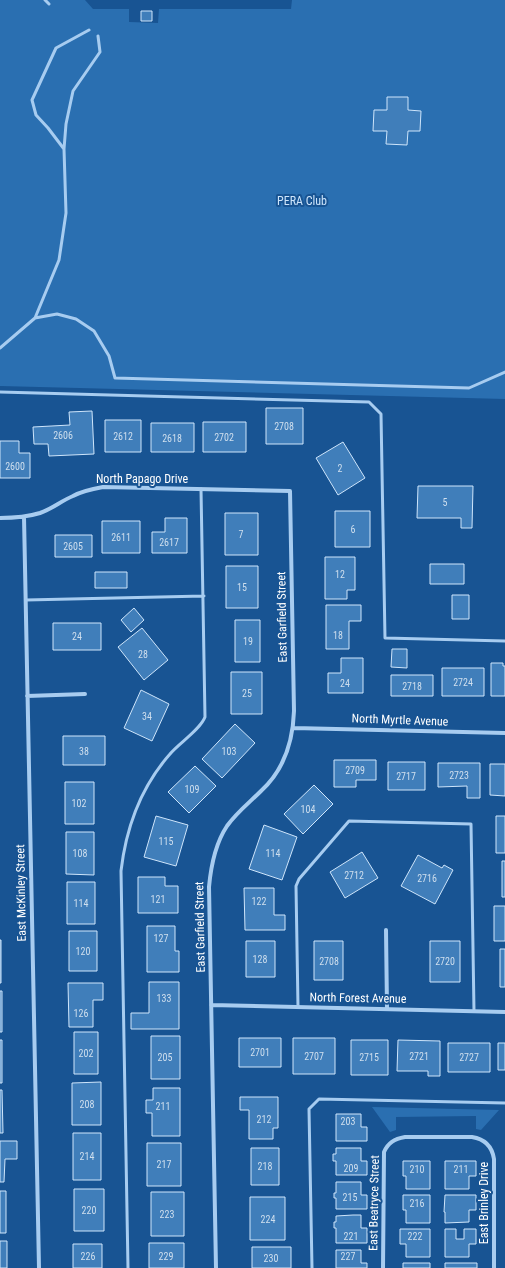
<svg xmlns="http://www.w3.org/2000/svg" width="505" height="1268" font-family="'Roboto Condensed',sans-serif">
<rect width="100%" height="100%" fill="#185493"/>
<path fill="#2a6fb1" d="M0,0H85L93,9H129V22L158,23L159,9H291L292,0H505V399L0,386Z
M372,1107L499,1110L481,1130L476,1129V1116L396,1117V1130L390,1132Z"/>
<path fill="#407eba" stroke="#cee5fb" d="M141,11H152V21H141Z
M387,97H408V110L421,111L420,131H408L407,145L386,144L387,131H373L374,110H387Z
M266,408H303V444H266Z
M92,411L94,454L49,456L48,444H34L33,427L70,425L69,412Z
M105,420H141V452H105Z
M203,422H246V452H203Z
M151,423H194V452H151Z
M0,441H19V453H30V478H0Z
M343,442L365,478L338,495L316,458Z
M418,486H473L472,528H461V518H417Z
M335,511H370V547H335Z
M225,513H258V555H225Z
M165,518H187V553H152V532H165Z
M102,521H140V553H102Z
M55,535H92V557H55Z
M325,557H355V590H347V599H325Z
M430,564H464V584H430Z
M226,566H258V608H226Z
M95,572H127V588H95Z
M452,595H469V619H452Z
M326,605H361V621H349V649H326Z
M134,608L144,620L131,632L121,620Z
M235,620H260V662H235Z
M53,623H101V650H53Z
M142,628L168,660L144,680L118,647Z
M392,649H407V668L391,667Z
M341,658H363V693H328V673H341Z
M491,663H503V666H505V696H491Z
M442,668H484V696H442Z
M231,672H262V714H231Z
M391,675H433V696H391Z
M141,690L169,704L152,741L124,728Z
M235,724L255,743L222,778L202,759Z
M63,736H105V765H63Z
M334,760H376V780H356V787H334Z
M388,762H425V790H388Z
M438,763H480V798H467V786L438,787Z
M490,764H505V796L490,795Z
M195,766L216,786L189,813L168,792Z
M65,782H94V824H65Z
M314,785L333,804L303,834L284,814Z
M156,816L188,825L176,866L144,857Z
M496,816H505V853H496Z
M264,825L297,837L282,880L249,869Z
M66,832H94V875L66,874Z
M362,852L378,878L345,898L330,872Z
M418,855L442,868L444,865L453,870L435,904L401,886Z
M502,861H505V897H502Z
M138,877H165V886H178V913H138Z
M67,882H95V924H67Z
M244,888H274V915H285V930H245Z
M494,906H505V941H494Z
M147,926H175V951H179V972H147Z
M69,931H97V971H69Z
M0,940H1V983H0Z
M246,941H275V977H246Z
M314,941H343V980H314Z
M430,941H460V982H430Z
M500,949H505V987H500Z
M149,982H179V1029H131V1013H149Z
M68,983H103V1000H93V1027H69Z
M0,991H2V1032H0Z
M74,1032H98V1074H74Z
M151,1036H180V1079H151Z
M239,1038H281V1067H239Z
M293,1038H335V1074H293Z
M0,1040H2V1083H0Z
M351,1040H388V1075H351Z
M398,1040L440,1041V1076H428V1071H397Z
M448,1043H490V1072H448Z
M498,1043H505V1070H498Z
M101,1082V1125H72V1083Z
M153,1088H180V1136H152V1113H146V1100H153Z
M0,1090H2L3,1133H0Z
M240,1097H278V1128H273V1139H249V1110H240Z
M336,1114H361V1127H367V1141H336Z
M73,1133H101V1180H73Z
M0,1141H17V1159H5L4,1182H0Z
M147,1143H181V1186H147Z
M251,1148H279V1185H251Z
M336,1148H361V1161H367V1175H336V1161H333V1154H336Z
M403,1161H430V1189H406V1176H403Z
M445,1161H476V1176H469V1189H445Z
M336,1182H361V1195H367V1209H336V1198H334V1193H336Z
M74,1189H104V1231H74Z
M0,1191H6V1233H0Z
M151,1192H184V1236H151Z
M403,1195H430V1223H406V1210H403Z
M445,1195H476V1210H469V1222L445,1223V1212H444Z
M250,1197H285V1240H250Z
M353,1215H361V1228H367V1243H336V1228H334V1222H336V1216Z
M400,1229H430V1257H406V1244H400Z
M445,1229H456V1239H464V1229H476V1244H469V1257H445Z
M0,1241H7V1268H0Z
M149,1243H184V1268H149Z
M73,1244H102V1268H73Z
M252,1247H291V1268H252Z
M336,1250H361V1263H367V1268H336Z
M403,1263H430V1268H403Z
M445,1263H477V1268H445Z"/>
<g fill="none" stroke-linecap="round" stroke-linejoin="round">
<path stroke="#a7ccf0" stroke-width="3" d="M45,0L49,4
M64,149L48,128L36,115L32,100L56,48L89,30
M35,318L57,314L76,319L94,331L109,356L115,378L469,388L505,372
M0,348L35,318L59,260L66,213L64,149L66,124L73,91L100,52L98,36
M0,392L369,402L381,414L385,638L505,641
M26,600L204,596
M298,1007L296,886L299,879L349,821L471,824L474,1011
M128,1268L121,871C126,828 140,788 170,754C179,743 200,730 205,717L201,489
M312,1268L309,1109L319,1099L505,1103"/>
<path stroke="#a7ccf0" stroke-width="4" d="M24,517L39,1268
M0,518C13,518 27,517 40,513C52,509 61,501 73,496C82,491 92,489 103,487L290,491L294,711C293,741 284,770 261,791C249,803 237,812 227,826C215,844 211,865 209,887L216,1268
M27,696L85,694
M294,728L505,733
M386,930L387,1009
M211,1005L505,1012
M383,1268L384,1152C388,1143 394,1139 405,1137H472C485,1139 492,1146 494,1159V1268"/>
</g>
<g text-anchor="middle" stroke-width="4" stroke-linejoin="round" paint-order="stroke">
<g font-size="10" fill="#cfdfee">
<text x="284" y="430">2708</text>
<text x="63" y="439">2606</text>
<text x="123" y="440">2612</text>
<text x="224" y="441">2702</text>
<text x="172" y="442">2618</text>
<text x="15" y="470">2600</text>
<text x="340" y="472">2</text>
<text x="445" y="506">5</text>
<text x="353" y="533">6</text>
<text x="241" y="538">7</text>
<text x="121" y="541">2611</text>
<text x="169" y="546">2617</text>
<text x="73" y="550">2605</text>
<text x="340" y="578">12</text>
<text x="242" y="591">15</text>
<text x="338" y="639">18</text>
<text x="77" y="640">24</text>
<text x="248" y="645">19</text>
<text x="143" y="658">28</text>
<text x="463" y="686">2724</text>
<text x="345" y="687">24</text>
<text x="412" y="690">2718</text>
<text x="247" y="697">25</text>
<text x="147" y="720">34</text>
<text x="84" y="755">38</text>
<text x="229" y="755">103</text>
<text x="355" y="774">2709</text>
<text x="459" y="779">2723</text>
<text x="406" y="780">2717</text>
<text x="192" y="793">109</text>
<text x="79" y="807">102</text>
<text x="308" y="813">104</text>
<text x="166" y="845">115</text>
<text x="80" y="857">108</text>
<text x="273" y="857">114</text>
<text x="354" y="879">2712</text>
<text x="427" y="882">2716</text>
<text x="158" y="903">121</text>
<text x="259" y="905">122</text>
<text x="81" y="907">114</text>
<text x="161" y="942">127</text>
<text x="83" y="955">120</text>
<text x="260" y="963">128</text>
<text x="329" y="965">2708</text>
<text x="445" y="965">2720</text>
<text x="164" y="1002">133</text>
<text x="81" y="1017">126</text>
<text x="260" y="1056">2701</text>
<text x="86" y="1057">202</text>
<text x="314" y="1060">2707</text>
<text x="419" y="1060">2721</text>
<text x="165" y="1061">205</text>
<text x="369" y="1061">2715</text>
<text x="469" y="1061">2727</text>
<text x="87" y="1108">208</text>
<text x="163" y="1110">211</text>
<text x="264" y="1123">212</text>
<text x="348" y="1125">203</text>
<text x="87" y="1160">214</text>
<text x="164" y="1168">217</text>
<text x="265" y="1170">218</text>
<text x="351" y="1172">209</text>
<text x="417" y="1173">210</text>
<text x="461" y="1173">211</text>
<text x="350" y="1201">215</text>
<text x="417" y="1207">216</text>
<text x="89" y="1214">220</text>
<text x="167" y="1218">223</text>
<text x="268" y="1223">224</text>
<text x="351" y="1240">221</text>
<text x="415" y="1240">222</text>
<text x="88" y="1260">226</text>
<text x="166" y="1260">229</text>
<text x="348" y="1260">227</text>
<text x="271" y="1262">230</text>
</g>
<g font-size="12" fill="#cee5fb" stroke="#185493">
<text x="302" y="205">PERA Club</text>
</g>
<g font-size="12" fill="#fff" stroke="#185493">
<text x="142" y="483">North Papago Drive</text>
<text transform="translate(282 617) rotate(-91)" y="4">East Garfield Street</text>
<text transform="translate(400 720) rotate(2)" y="4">North Myrtle Avenue</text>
<text transform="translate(21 893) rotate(-91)" y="4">East McKinley Street</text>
<text transform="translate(200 927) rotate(-91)" y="4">East Garfield Street</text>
<text transform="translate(358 998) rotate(1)" y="4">North Forest Avenue</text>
<text transform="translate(374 1203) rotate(-89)" y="4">East Beatryce Street</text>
<text transform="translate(484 1203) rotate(-90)" y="4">East Brinley Drive</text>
</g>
</g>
</svg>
